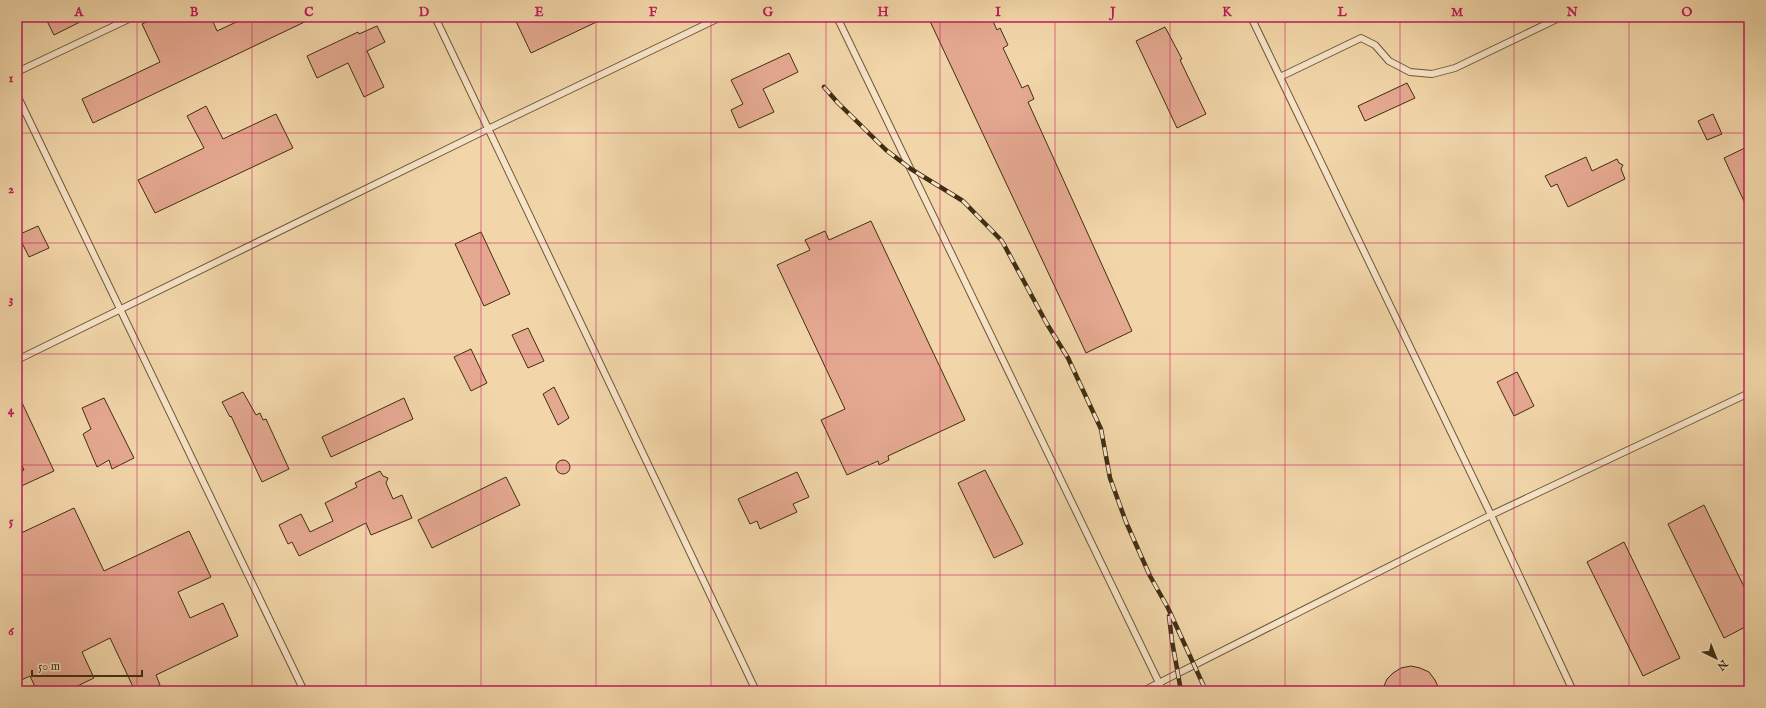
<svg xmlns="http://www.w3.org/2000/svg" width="1766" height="708" font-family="'IM FELL English',serif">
<rect width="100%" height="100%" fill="#f2d6a9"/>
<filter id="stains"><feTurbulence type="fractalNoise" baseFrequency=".005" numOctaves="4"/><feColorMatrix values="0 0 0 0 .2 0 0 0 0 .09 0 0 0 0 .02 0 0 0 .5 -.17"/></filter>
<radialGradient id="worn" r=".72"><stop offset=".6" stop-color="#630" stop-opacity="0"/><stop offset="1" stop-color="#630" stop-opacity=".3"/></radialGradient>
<path fill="#e5a991" stroke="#402e13" d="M45,17H90L54,35Z
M157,17H211L217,31L247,17H254L256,22L268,17H315L93,123L82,99L160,62L142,24Z
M514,17H607L531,53Z
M928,17H991L997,30L1000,28L1008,45L1003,48L1022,88L1028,85L1034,99L1028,102L1132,331L1086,353Z
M377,26L385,42L367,51L384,87L364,97L348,63L317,78L307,56L358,32L359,34Z
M1165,27L1182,59L1180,60L1206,114L1177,128L1136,41Z
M789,53L798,72L763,89L774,112L739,128L731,110L743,104L731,80Z
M1407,83L1415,98L1365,121L1358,106Z
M206,106L223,139L276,114L293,148L155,213L138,180L204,148L187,116Z
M1713,114L1722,134L1707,140L1698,121Z
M1749,146V212L1724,158Z
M1586,157L1592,171L1617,159L1619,163L1623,165L1621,169L1625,179L1568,207L1557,184L1551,187L1545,176Z
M871,221L965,420L888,456L889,460L879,465L878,461L847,475L821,420L845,409L777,265L810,250L805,240L825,231L829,240Z
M38,226L49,248L29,257L18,235Z
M481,232L510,294L484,306L455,244Z
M528,328L544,361L528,368L512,335Z
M471,349L487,383L471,391L454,357Z
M1517,372L1534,406L1514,416L1497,382Z
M554,387L569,418L558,425L543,394Z
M17,392L54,471L17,488V473L24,470L17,455Z
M243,392L256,415L260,413L263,420L266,419L289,469L262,482L231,416L230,417L222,402Z
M104,398L134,458L112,469L109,460L97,467L83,434L91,429L82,408Z
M404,398L413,419L331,457L322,437Z
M556 467a7 7 0 1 1 14 0a7 7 0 1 1-14 0Z
M985,470L1023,544L994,558L958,483Z
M380,471L383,476L388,478L386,483L393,499L402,495L412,518L371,535L366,523L299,556L292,542L288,544L279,525L301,514L310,532L333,521L325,503L357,487L355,483Z
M797,472L809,497L793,504L797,512L760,529L757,521L750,524L738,499Z
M506,477L520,505L432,548L418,520Z
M1704,505L1749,597V625L1724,638L1668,524Z
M74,508L104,571L189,531L211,577L178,592L190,618L223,603L238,636L156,675L160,685L147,691H135L110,638L82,652L94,678L67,691H37L30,676L17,682V535Z
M1624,542L1680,658L1643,676L1587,562Z
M1411,666L1420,668L1429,672L1435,680L1440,691H1382L1387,679L1393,673L1401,668Z"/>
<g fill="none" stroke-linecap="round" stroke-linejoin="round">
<g stroke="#6c5838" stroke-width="8">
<path id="lane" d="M435,17L756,691
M837,17L1163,691
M1251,17L1491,515L1573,691
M17,72L133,17
M1280,77L1361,38L1375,45L1389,61L1410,72L1432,74L1455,68L1561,17
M17,95L304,691
M17,360L488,129L721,17
M1143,691L1491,515L1749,393"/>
</g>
<use href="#lane" stroke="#f7e4c7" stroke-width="6"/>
<g stroke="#402e13" stroke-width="4.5">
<path id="rail" d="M824,87L838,103L886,150L911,169L963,201L1002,241L1047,324L1068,358L1101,429L1110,478L1126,522L1150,576L1168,608L1206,691
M1169,616L1172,641L1181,691"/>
</g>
<use href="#rail" stroke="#f7e4c7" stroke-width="3" stroke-dasharray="9" stroke-linecap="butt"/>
</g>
<path fill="none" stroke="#c2185b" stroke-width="1" stroke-opacity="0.55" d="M137,17V691M252,17V691M366,17V691M481,17V691M596,17V691M711,17V691M826,17V691M940,17V691M1055,17V691M1170,17V691M1285,17V691M1400,17V691M1514,17V691M1629,17V691M17,133H1749M17,243H1749M17,354H1749M17,465H1749M17,575H1749"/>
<rect width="1766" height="708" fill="none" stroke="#f2d6a9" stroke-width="44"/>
<g transform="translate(1716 658) rotate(137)" stroke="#f7e4c7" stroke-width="3" paint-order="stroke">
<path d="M0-3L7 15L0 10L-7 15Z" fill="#402e13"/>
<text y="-6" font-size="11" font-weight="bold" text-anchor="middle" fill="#402e13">N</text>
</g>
<path d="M32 670v6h110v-6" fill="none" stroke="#402e13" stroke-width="2"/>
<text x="38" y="670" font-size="12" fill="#402e13" stroke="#f7e4c7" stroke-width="3" paint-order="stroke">50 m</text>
<rect x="22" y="22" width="1722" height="664" fill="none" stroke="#c2185b" stroke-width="1.5"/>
<g font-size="13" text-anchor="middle" font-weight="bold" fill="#c2185b">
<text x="79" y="16">A</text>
<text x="194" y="16">B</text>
<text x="309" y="16">C</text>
<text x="424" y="16">D</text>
<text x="539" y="16">E</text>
<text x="653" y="16">F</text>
<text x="768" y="16">G</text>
<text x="883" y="16">H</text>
<text x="998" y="16">I</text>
<text x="1113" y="16">J</text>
<text x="1227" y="16">K</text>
<text x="1342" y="16">L</text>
<text x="1457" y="16">M</text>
<text x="1572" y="16">N</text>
<text x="1687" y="16">O</text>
<text x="11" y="82">1</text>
<text x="11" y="193">2</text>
<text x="11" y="303">3</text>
<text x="11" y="414">4</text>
<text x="11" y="525">5</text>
<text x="11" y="635">6</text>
</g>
<rect width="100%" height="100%" filter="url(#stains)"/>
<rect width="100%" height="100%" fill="url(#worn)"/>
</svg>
